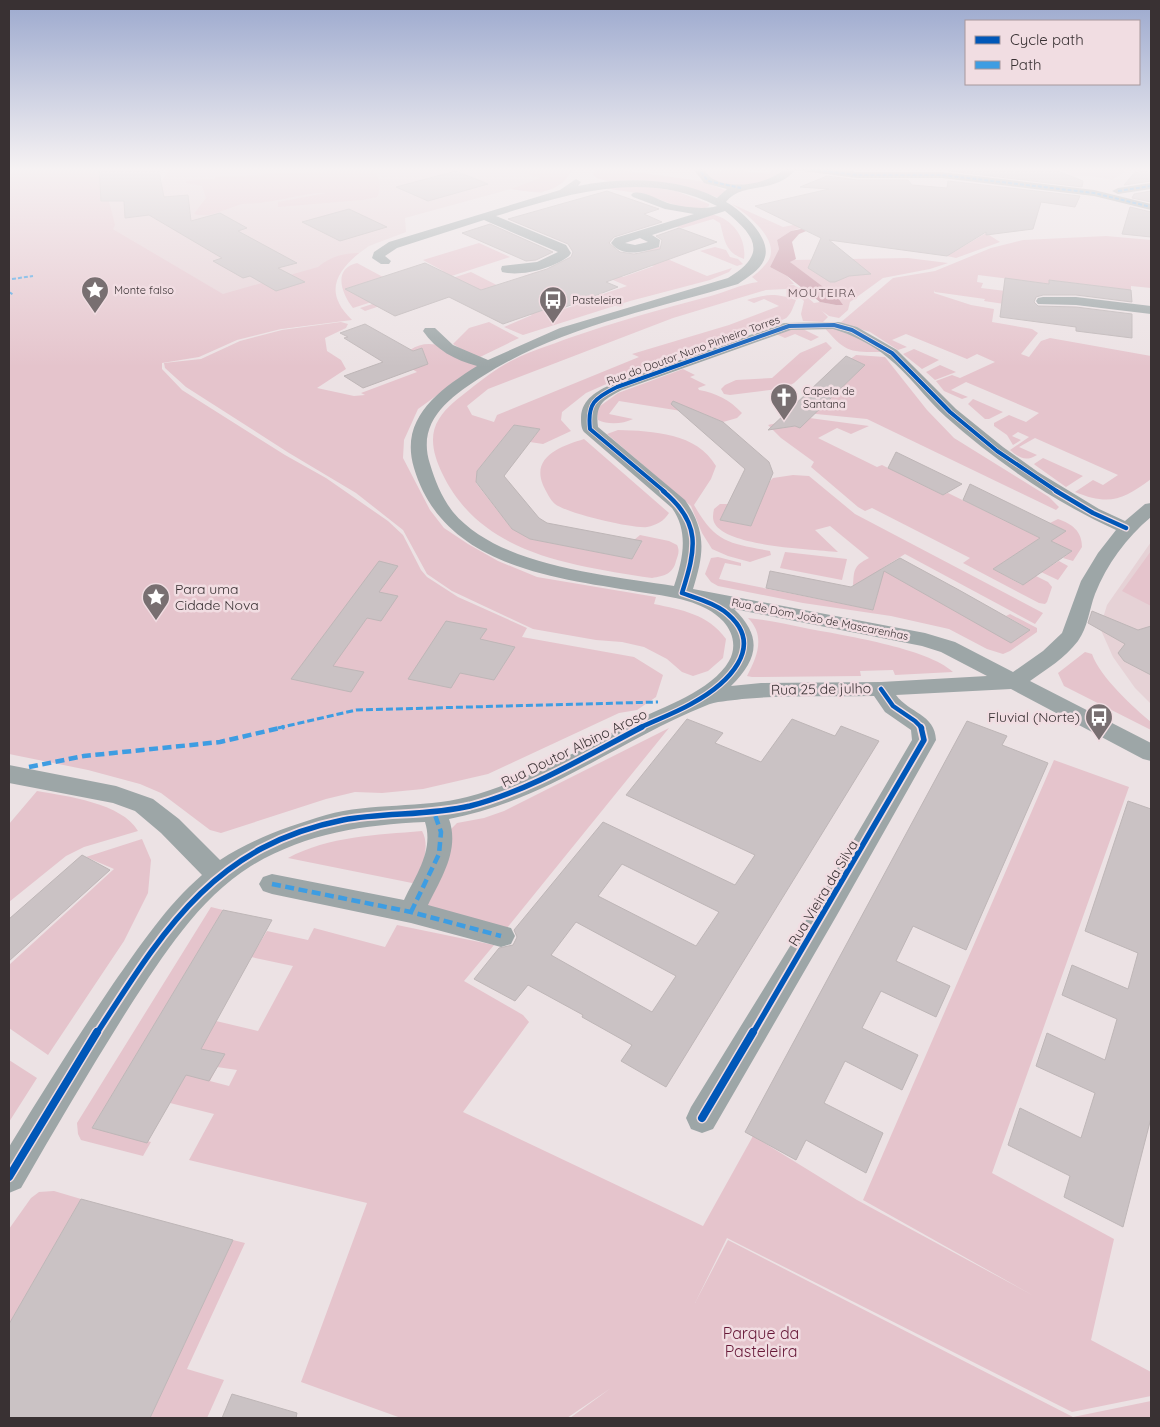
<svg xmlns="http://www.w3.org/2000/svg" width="1160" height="1427" font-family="Quicksand,sans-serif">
<rect width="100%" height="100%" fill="#ece2e4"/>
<path fill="#e6d2d6" d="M171,167H194L192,170L297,167H541L573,169L563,183L541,193L511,189L405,218L406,232L369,246L343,265L334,281L329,322L281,329L113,229L108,192L161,183Z
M1052,167H1108L1125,171L1112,180L1092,176H1070L1067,175L1071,173Z
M1151,542V704L1135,688L1113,657L1100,628L1107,605Z"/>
<path fill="#e5c4cc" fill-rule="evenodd" d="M9,167H106L109,201L115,225L113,229L223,294L318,267C330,257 343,253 359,253C334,274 325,294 352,320L281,329L237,340L199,357L162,363V369L182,390L285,455L326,478L388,521L403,535L421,570L427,577L458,597L527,628L522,637L634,657L663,675L656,697L637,710L619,713L488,774L423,789L382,793L355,792L326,799L221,833L210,830L161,793L140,784L88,770L9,754Z
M366,167H371C380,175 382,187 377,197L362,200L278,207V202L326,193C307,192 284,200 265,202C257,204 249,203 242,204C226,208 211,219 194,214L206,198L202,186L186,183V181L214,179L215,177L353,170Z
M508,167L573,169C557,195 539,194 511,189L540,178Z
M598,167L701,181L730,192L719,198L702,192L607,181L597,178L593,175Z
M728,167L746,168L744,171L769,174L774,167L782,169L770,182L739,188L710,180L702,170L721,171Z
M618,187H649L676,191L709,204V206C692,217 660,197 641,194C629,191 617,191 606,188Z
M732,204L783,227L793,225L803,218L813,224L791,231L777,240L779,249L770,267L787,276L794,284H788L794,285L814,303L820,302L836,305L827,290L793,265L790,262L792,260L908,258L948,263L930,269L883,278L850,302L848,310L839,318L829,316L822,311L828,317L823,322L803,321L801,314L804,301L794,291L786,289L766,290L673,318L488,389L467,406L472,415L494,422L497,415L639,357L632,354L729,325L779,306L764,299L754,303L747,300C768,294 775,293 796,300C789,318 788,321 768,322L604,385L586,393L562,412L561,420L571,431L543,444L530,442L540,429L514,425L477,471L476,483L512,529L530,539L632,559L642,542L634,540L640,535L669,541L677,545C680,551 678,555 676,561C673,574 664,576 652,578C571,565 481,555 442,473C434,456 428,436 439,419C446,407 459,398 469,390C483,379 497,368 513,360C530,351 551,345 569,338C615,322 661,309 707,297C724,293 741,284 758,282L752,277C759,271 771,262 771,252C772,233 745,213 732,204Z
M710,214C731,217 747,237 744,259C725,252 725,241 720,223L713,219L683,228L676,227Z
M986,233L1000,242L956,258L947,256Z
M1106,236L1151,240V288L1131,286V290L1050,280L1049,284L978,275L977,282L983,283L981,288L1023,293L1018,306L984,301L985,299L935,292V290L934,293L971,305L994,309L992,322L1032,329L1038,333L1021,354L1029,357L1041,341L1050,338L1151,356V479C1123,500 1109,506 1075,492L1093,480L1103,485L1118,475L1035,438L1019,447L1037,455C1026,462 1019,458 1010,450L1029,437L1018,432L1012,436L1021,440L1013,445L1007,435L994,426V423L1009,415L1026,422L1039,413L966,382L951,390L968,397L962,399L944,391L936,381L952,375L960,378L995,362L977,354L967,359L906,334L892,340L907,347L898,350L870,332L840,323L893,278L935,271L991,248L1023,240Z
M479,243L510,257L353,308C342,294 332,269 357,263L383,277L345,289L361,297L443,271L423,260Z
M670,243L665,258L707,276L732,268L729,272L710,280L630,301L523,335L504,327L532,315L479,290L439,286L365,311L360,308L471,272L552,313L582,303L524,276L536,272L591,298L627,286L569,261L579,258L623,277L654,266L631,256Z
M715,247L726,250L730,257L738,259L743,264L737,266L700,251Z
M341,322L348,324L346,328L325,338L327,351L341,360L346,369L317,388L354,396L365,395L361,393L417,372L400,362C403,358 406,352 410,350C433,334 459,354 479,365L418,409L404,440L403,458L430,510L444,528L468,544L498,561L537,577L656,597L654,604C682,610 708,614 726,639L723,658L708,671L693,676L682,672L667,659L644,647L622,642L596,640L533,629L452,591L427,574L403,530L356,493L289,453L186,387L165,368L164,363L201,359L240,341L282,330Z
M489,322L519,338L480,357H474L453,344L469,328Z
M823,326L848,332L883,352C849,352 846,353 823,326Z
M803,329L819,337L811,341L795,334L785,338L776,334L789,330Z
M826,342L832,348L794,383L785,388L730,395L724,394L721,389L725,385L736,380L772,378L800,353Z
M914,349L939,360L922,369L903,354Z
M856,355L885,357L927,410L954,438L1049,497L1059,507L1056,510L867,419L806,413L800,408L818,411L865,365L849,360Z
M940,365L956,372L935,380L926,372Z
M683,369L695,375L690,377L706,385L698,388L699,390C716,393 730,400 742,413L737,418L723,422L706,415L619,401L609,414L633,419C623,424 608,425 598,420L596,409L618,393Z
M973,399L1003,412L989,419H985L968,404Z
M802,417L869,426L851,434L837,428L818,438L877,467L882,465L943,495L948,493L1040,538L993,569L1022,585L1036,576L1048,582L1052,587L1047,602L1045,604L1039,603L963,563L970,558L872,508L865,511L858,507L811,467L814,462L781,438L768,425L777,423L782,428L796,426Z
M618,430C653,431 697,433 716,466L711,479L694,505C716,544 730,543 770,551L771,555L750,562L728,556L712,549L702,533L691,506L607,434Z
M584,439L669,513C664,521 657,525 647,527C633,529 566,513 555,504C550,500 546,491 543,485C531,456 562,446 584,439Z
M1043,458L1083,476L1066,487L1035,465L1034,464Z
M793,475L809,476L855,514L1043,613L1035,624L905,554L881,569L1011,642L1029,629L1006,616L1010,614L1037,628V632L1010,651L1003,654L987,649L949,629L891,616L803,603L718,586L711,582L705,574L711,558L718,557L741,563V566L725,563L719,579L873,610L878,593L853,587C854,570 853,566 869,558L830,526L815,530L838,552C812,549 729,547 715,524C712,519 713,514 714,509L720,504H728L720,520L751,526L768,483L773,478Z
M1058,519C1072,524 1082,531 1082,547L1073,561L1063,558L1072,551L1051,541L1066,531L1050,523Z
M1151,551V606L1122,591Z
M785,552L847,559L842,580L780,568Z
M1059,561L1068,566L1058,580L1041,572Z
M748,618C767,620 786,624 805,628C841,635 928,648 953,672L895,675L893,670L860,671L861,676L752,677L747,676C757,657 766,636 748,618Z
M1085,652L1092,654C1100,677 1133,707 1151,722V730L1064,686L1058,673Z
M669,728L507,928L425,909L451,829L457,823L484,818L504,811Z
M1054,760L1129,787L992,1173L1114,1239L1091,1340L1151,1372V1396L1072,1412L727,1238L695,1303L728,1240L1073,1417L1151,1401V1418H570L611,1388L567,1418H401L301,1382L367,1203L189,1160L214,1114L170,1103L195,1059L224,1054L201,1049L216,1021L258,1031L293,966L251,957L267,931L308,940L314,928L385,947L397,925L494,945L464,981L523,1015L529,1022L463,1112L703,1226L753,1136L857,1200L1034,1296L863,1200ZM217,1067L237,1070L229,1086L210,1081Z
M37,791C66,796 122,803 138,831L84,847L66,856L9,902V824Z
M422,831C431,847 421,868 417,884L288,858C329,836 377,835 422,831Z
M142,839L151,860L148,893L124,941L48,1055L9,1028V965L114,869L86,857Z
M211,907L223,910L92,1128L151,1142L143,1156L81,1140L78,1134L77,1123Z
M9,1060L37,1078L9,1122Z
M54,1191L81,1199L9,1324V1229L31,1198L39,1192Z
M233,1240L245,1243L187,1369L224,1380L207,1418H150Z"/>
<path fill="#ca99a6" d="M821,225L799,234L792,242L796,259L790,262L838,298L843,305H836L820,302L787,276L770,267L779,249L777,240L791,231Z"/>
<path fill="#cac2c4" stroke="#beb6b7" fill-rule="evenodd" d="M99,167H158L164,197L188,195L191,221L220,213L247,228L238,231L297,263L278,268L305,282L276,291L250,276L243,278L213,261L222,258L149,215L125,218L124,201H101Z
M950,167H1007L1028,170L1048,167L1083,181L1082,187L949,171Z
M1141,167H1151V181L1124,185L1135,172L1140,173Z
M456,171L488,184L428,201L396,187Z
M827,176L857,180H908L912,185L947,188L948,181L1080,196L1075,207L1041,202L1033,229L986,235V232L947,256L829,240L871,274L849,276L835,282H830L808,268L821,238L755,206L829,189L800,187Z
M607,191L659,209L644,214L662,222L614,237L609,243L620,252L634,254L660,249L662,240L656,236L679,228L717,242L606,282L618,287L555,311L549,308L503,324L449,297L395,316L345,289L425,263L481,290L547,269L571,257L573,252L568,244L508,219Z
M1151,191V202L1132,198L1134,194Z
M1130,207L1151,212V237L1122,234Z
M349,209L387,227L340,241L302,222Z
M490,224L553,252L536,260L526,261L462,233Z
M1005,278L1049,284V280L1131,290L1132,302L1076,295H1043L1036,297L1034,302L1038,306L1076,307L1132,314V338L1076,331V327L1000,317Z
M365,324L413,351L422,348L428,364L363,388L344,376L383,362L344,338L348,337L340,333Z
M846,356L865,365L800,428L795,426L768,430Z
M673,401L723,422L769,462L773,473L751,526L720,520L745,469L671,404Z
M514,425L540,429L504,476L539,518L547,523L642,541L632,559L530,539L512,529L476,482L477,471Z
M896,452L962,484L943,495L888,468Z
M970,484L1066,531L1051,541L1072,551L1023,585L993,569L1040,538L963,500Z
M900,558L959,590L1030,630L1011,643L884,571L873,610L766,588L770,571L851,587Z
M379,561L398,566L379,592L398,596L381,621L367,618L333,666L364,672L351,692L291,679Z
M1092,611L1138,630L1151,626V675L1124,661L1118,653L1125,644L1088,623Z
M446,621L487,629L480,639L515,647L494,680L460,673L451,688L408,679Z
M687,719L723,733L715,743L761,762L792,719L835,736L841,726L879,741L666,1087L621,1061L632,1045L582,1017L583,1015L528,985L515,1001L474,979L499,948L513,945L517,937L514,930L603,822L735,885L755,855L626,795ZM622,864L719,912L696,946L598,896ZM576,922L676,976L652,1012L551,955Z
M967,721L1007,736L1002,745L1048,763L966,950L913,926L896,961L950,986L936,1017L881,991L862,1028L918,1055L902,1090L845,1061L824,1103L883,1133L866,1173L806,1140L796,1160L745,1132Z
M1128,801L1151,809V1118L1123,1227L1064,1197L1070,1176L1008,1145L1020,1108L1081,1138L1095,1093L1036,1066L1047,1033L1105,1060L1117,1019L1062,995L1072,965L1128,989L1138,953L1085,931Z
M82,855L110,870L9,961V919Z
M223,910L272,920L201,1049L225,1054L209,1081L186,1075L147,1143L92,1128Z
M81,1199L233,1240L150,1418H9V1324Z
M232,1394L297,1413L296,1418H222Z"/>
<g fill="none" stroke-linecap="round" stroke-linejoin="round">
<path fill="#9da6a7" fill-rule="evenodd" d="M692,167H702C705,171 709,177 713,179C733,190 771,184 786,167H818L857,172H942L1094,190L1151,204V210L1094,196L942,178H857L795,170C774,195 742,181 726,202C741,210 771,237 765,257C762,269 748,277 738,284C652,310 560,327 483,376C450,397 416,421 430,464C435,481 442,498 453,512C499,567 607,575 674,586C683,559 689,532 672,508L584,432C581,428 581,423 581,417C582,399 597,391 612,384L784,323L839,322L857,327L897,350L956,409L1003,447L1038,472L1099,509L1125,521L1145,504L1151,503V517C1126,538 1107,564 1095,594C1089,610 1088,627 1078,641C1065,658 1047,669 1030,681L1151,743V761L1143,759L1011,689L896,695C909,713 935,714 936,740L837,915L713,1129L702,1133L691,1129L686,1118L691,1107L819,899L912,740L911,730L885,712L874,696C830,697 786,695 742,699C729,701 716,701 705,706C618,741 543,802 449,819C460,850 441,878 428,905L511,928L515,936L511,944L501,947L411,923L272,894L263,891L259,884L263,877L272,874L404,900C416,875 434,850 425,822C362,825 306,833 251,866C198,899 163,956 130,1006C92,1066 56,1127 21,1188L9,1193V1147L12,1142C45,1088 78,1036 113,984C140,946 166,906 202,875L161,833L135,811L113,803L9,783V765L116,786L153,799L179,819L220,860C252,839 289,826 326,815C372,802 421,809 467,797C526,782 579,749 633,722C662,707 712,691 729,661C737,647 733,632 723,621C704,601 672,597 646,593C558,578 444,569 414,468C399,418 439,390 477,366C455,360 436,350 423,331L425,328H435L453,345L488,360L560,328L728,278C768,254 756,236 725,211L652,235L660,240L659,247C643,252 623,258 611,243L615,238L694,214L665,209L633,197L631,195L633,193C645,190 659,201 671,204C685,207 704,210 717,206C645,169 568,194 496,216L566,245L571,253L569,256C554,268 522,277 502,272L501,269L502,266L537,262L558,252L484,220L397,248L385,256L391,261L389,264H381L372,258L374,252L389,242L560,190L576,179L581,182L578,186C622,177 676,177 717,198L727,189L704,183ZM640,238L648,242L635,245L625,243ZM833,329C851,334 873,345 887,357C909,374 925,398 946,417C997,462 1054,502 1116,530L1098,553L1081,581L1062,633L1043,651L1013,672L955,642L925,633L693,589C704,554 707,532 685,500L598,427C595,404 603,400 622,390L791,330ZM734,609L922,646L941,652L987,676L881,682L761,683L731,686C758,659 763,637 734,609Z
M1151,183V189L1118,194L1112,191L1118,188Z
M1043,297H1076L1151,306V314L1076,305L1038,304L1036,301L1038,298Z"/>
<path stroke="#3e9de2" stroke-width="2" stroke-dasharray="4 2" stroke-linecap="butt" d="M697,167L708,181L741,188
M793,167L857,175H942L1094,193L1151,207
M1118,191L1151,186
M12,279L33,276
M9,292L14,295"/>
<path stroke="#3e9de2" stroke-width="3" stroke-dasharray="7 3" stroke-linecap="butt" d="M278,728L356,710L658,702"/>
<path stroke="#3e9de2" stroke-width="4.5" stroke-dasharray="9 4.5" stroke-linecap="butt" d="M29,767L84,756L220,742L284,727
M272,884L411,912L501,936
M411,912L439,854L441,832L434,812"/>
<g stroke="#f1dde2" stroke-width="5.5">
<path id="cycleway-far3" d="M665,492L590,429C587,403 595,398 617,387L789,326L834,325L852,330L892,353L950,412L997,451L1058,492"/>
</g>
<g stroke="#f1dde2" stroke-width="7">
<path id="cycleway-far2" d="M1056,491L1093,513L1126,528
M881,689L893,706L915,721L922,728
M639,728C656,720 675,713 691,704C726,685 770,646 724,611C712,602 696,598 682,593C696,549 702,523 663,491"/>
</g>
<g stroke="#f1dde2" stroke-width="9">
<path id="cycleway-far1" d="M97,1033C163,931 213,846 343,820C385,812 428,816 470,806C531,790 586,756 642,727
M753,1033L924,740L921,727"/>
</g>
<g stroke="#f1dde2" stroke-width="11">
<path id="cycleway" d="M702,1118L753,1032
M9,1177L97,1032"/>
</g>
<use href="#cycleway-far3" stroke="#0057b8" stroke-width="4"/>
<use href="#cycleway-far2" stroke="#0057b8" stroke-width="4.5"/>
<use href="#cycleway-far1" stroke="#0057b8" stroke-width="5.5"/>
<use href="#cycleway" stroke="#0057b8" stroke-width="8"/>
</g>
<linearGradient id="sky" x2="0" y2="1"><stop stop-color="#9ca9ce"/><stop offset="0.46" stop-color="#f6f2f3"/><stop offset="1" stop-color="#f6f2f3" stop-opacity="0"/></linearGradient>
<rect width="1160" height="367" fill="url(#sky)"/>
<defs>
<g id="sight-pin" transform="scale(1.4375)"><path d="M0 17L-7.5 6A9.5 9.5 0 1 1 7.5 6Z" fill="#786f71" stroke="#f1dde2"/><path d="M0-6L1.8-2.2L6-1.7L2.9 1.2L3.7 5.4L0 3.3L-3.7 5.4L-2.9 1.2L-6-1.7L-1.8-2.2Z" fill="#fff"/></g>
<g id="bus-pin" transform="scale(1.4375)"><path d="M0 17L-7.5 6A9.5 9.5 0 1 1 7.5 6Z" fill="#786f71" stroke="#f1dde2"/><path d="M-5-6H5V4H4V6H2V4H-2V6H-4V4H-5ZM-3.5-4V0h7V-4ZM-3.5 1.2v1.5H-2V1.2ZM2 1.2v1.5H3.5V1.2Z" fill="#fff"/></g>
<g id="church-pin" transform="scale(1.4375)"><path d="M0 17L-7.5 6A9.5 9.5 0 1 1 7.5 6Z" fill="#786f71" stroke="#f1dde2"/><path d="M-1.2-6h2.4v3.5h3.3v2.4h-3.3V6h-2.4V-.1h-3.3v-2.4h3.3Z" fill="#fff"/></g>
</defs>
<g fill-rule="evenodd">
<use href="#sight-pin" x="95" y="290"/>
<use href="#bus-pin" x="553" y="300"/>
<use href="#church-pin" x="784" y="397"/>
<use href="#sight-pin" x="156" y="597"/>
<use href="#bus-pin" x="1099" y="717"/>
</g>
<g text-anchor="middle" stroke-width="5" stroke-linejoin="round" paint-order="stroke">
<g font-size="11" fill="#393133" stroke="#f1dde2" text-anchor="start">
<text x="114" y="294">Monte falso</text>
<text x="572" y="304">Pasteleira</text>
<text x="803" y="395">Capela de<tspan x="803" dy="13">Santana</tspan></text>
</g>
<g font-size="11" fill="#393133" stroke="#f1dde2">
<text transform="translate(693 350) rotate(-20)" y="4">Rua do Doutor Nuno Pinheiro Torres</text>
<text transform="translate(820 619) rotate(11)" y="4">Rua de Dom João de Mascarenhas</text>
</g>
<g font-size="12" letter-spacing="1" fill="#5e4e52" stroke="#f1dde2">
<text x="822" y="297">MOUTEIRA</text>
</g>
<g font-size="14" fill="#393133" stroke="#f1dde2" text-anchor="start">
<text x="175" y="594">Para uma<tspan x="175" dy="16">Cidade Nova</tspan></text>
<text x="1080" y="722" text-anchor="end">Fluvial (Norte)</text>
</g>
<g font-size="14" fill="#393133" stroke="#f1dde2">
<text transform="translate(821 689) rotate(-1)" y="5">Rua 25 de julho</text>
<text transform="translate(574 748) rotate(-26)" y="5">Rua Doutor Albino Aroso</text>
<text transform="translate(823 893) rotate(-59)" y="5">Rua Vieira da Silva</text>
</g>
<g font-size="16" fill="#671938" stroke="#f1dde2">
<text x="761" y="1339">Parque da<tspan x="761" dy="18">Pasteleira</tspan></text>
</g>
</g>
<rect width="1160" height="1427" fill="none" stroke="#393133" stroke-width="20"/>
<rect x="965" y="20" width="175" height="65" fill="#f1dde2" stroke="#a7989c"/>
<rect x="975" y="36" width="25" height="8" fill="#0057b8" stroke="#a7989c"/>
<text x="1010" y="45" font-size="15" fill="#393133">Cycle path</text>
<rect x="975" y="61" width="25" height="8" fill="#3e9de2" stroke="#a7989c"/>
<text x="1010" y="70" font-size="15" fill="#393133">Path</text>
</svg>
